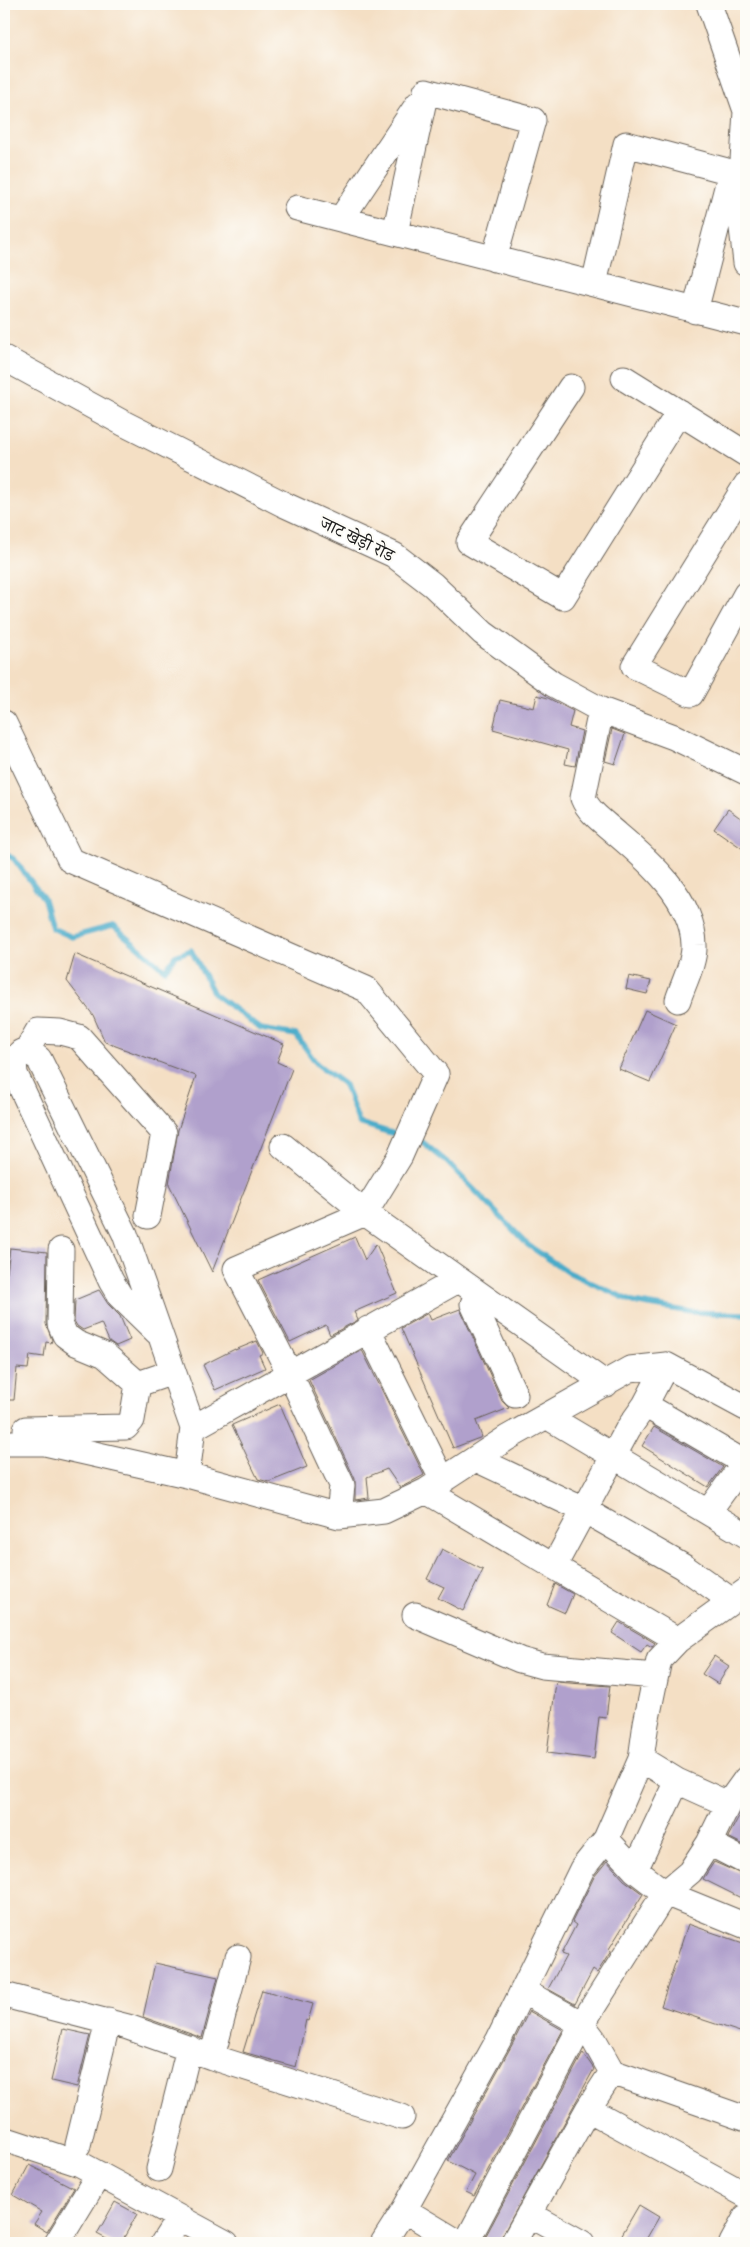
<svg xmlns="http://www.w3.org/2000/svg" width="750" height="2247" font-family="'IM FELL Great Primer','Noto Serif Devanagari',serif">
<rect width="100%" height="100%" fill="#fdfcf7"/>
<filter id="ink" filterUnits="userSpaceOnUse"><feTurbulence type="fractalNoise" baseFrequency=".02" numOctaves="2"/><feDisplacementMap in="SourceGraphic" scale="10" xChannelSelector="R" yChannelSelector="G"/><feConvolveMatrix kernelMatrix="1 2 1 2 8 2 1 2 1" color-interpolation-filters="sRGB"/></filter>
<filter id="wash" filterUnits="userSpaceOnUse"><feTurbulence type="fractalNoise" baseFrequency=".0096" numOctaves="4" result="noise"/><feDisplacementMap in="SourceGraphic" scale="20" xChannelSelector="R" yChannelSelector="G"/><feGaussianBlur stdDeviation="1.12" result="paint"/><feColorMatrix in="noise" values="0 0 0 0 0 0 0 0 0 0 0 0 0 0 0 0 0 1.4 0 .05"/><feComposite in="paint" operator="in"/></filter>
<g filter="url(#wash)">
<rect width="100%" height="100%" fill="#f4dfc4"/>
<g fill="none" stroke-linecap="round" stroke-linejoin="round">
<path stroke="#49abc9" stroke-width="5.5" d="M4,853L14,859L44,899L52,928L72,937L113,926L165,970L175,956L191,950L214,994L261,1029L296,1035L317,1064L345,1085L359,1123L401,1136
M415,1138L419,1139L447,1162L528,1245L568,1272L633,1302L691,1312L746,1314"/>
</g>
<g id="blocks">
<path fill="#b0a0cc" d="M537,695L548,698L573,711L569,727L582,731L575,766L565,764L568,750L493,729L500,700L534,708Z
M612,729L625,734L615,764L605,761Z
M728,809L746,822V851L714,829Z
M75,954L284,1044L277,1062L292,1069L212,1272L169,1184L178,1130L196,1076L105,1042L93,1015L67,981Z
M629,976L651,981L647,994L626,989Z
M645,1010L676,1024L650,1082L619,1069Z
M355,1237L365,1260L376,1244L397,1293L354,1312L358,1320L330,1335L326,1325L290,1342L258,1280Z
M10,1248L47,1252L46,1324L52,1340L51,1343L46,1342L44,1357L30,1355L28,1369L17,1368L14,1400H4V1273H7Z
M99,1290L108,1304L120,1316L130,1340L116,1346L109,1341L101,1323L83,1330L77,1326L74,1321L75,1300Z
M460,1309L502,1401L509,1408L476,1421L482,1437L453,1448L401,1328L428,1313L431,1320Z
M257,1341L263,1353L259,1355L265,1368L215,1390L203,1365L235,1349V1350Z
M362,1350L424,1475L400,1488L387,1469L367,1477L369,1498L355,1500V1479L309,1380Z
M280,1404L307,1467L269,1482L258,1479L232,1425Z
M654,1427L723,1467L708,1487L642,1446Z
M442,1549L483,1570L463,1611L438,1598L444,1587L427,1579Z
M555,1584L573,1594L565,1613L547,1605Z
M619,1622L655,1643L652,1647L647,1644L641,1652L612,1633Z
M714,1656L729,1666L718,1684L702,1674Z
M556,1682L610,1686L606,1718L599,1717L594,1759L547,1753Z
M746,1803V1846L728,1837Z
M607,1861L624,1880L643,1894L609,1949L611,1951L597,1973L593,1970L575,2004L548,1989L566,1956L561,1954L576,1925L572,1922L594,1877Z
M714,1862L746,1876V1888L741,1898L703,1879Z
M688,1924L746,1944V1952L742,1966L746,1968V2034L661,2006Z
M155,1963L218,1977L202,2038L143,2017Z
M262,1990L313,2004L308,2021L306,2020L296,2067L243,2052Z
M529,2011L563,2030L474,2196L466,2192L475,2175L448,2161L513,2043Z
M63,2029L90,2035L77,2087L51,2081Z
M583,2053L594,2069L498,2243H482Z
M29,2165L74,2188L47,2232L34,2224L42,2212L13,2195Z
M115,2202L137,2214L121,2243H114L97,2234Z
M639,2205L659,2217L644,2243H617Z"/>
</g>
</g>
<g filter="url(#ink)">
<use href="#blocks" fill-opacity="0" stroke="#686057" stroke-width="1"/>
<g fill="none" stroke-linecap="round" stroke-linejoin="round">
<g stroke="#686057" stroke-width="27">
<path id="minor" d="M709,4L746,111L740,210L746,263
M297,208L746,323
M341,219L418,104
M395,233L426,91L533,120L494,259
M594,284L626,144L731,172L695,311
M4,358L123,423L285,505L394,555L433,585L483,633L553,684L601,710L674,737L746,772
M624,378L746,454
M571,387L469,542L563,597L679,412
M746,485L634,666L691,694L746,594
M601,710L583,798C589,813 605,823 617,834C649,861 693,899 694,945C695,962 683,984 678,1000
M4,723L70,860L366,989L436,1074L400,1156L365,1213L236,1269L289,1372L342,1485L339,1516
M27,1050L21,1052L14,1061L15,1074L111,1281L120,1296L157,1332
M283,1146L365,1213L606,1384
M148,1216L164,1133L79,1037L60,1032L38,1031L27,1050L39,1059L125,1234L193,1428L187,1475
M61,1250L60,1324L65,1335L76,1343L105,1355L138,1384
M473,1304L515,1395
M368,1329L443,1481
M645,1405L666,1365
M548,1417L746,1535
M193,1428L458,1280
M26,1429L126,1427L132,1420L138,1384L173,1372
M4,1443H45L187,1475L339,1516L384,1511L426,1491L507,1438L630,1369L666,1365L746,1408
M476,1459L584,1510L684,1567L732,1601
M426,1491L678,1640
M708,1512L746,1460
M554,1566L628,1429L645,1405L745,1463
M415,1615L520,1660L542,1666L655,1676
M641,1759L677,1781L728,1804
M606,1839L635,1870L665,1893L746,1926
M709,1843L746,1862
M635,1870L677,1781
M4,1995L128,2027L212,2057L402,2117
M212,2057L238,1957
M612,2072L746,2119
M588,2109L746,2195
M4,2139L80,2164L226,2243
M78,2145L108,2021
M159,2169L189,2048
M404,2210L459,2243
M529,2214L582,2243
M57,2243L99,2174
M163,2243L179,2218
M383,2243L404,2210L499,2039L582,1869L606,1839L641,1759L646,1723L659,1660L678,1640L746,1591
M466,2243L582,2024L665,1893L690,1872L709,1843L728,1804L746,1779
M513,2243L588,2109L612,2072L594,2040L582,2024L523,1991
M732,2243L746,2217"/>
</g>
<use href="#minor" stroke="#fff" stroke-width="25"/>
</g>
</g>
<g text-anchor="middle" stroke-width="4.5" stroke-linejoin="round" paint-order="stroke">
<g font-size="18" fill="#1c1c1c" stroke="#fdfcf7">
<text transform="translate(357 539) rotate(26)" y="6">जाट खेड़ी रोड</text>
</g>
</g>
<rect width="750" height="2247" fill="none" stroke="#fdfcf7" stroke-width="20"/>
</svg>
